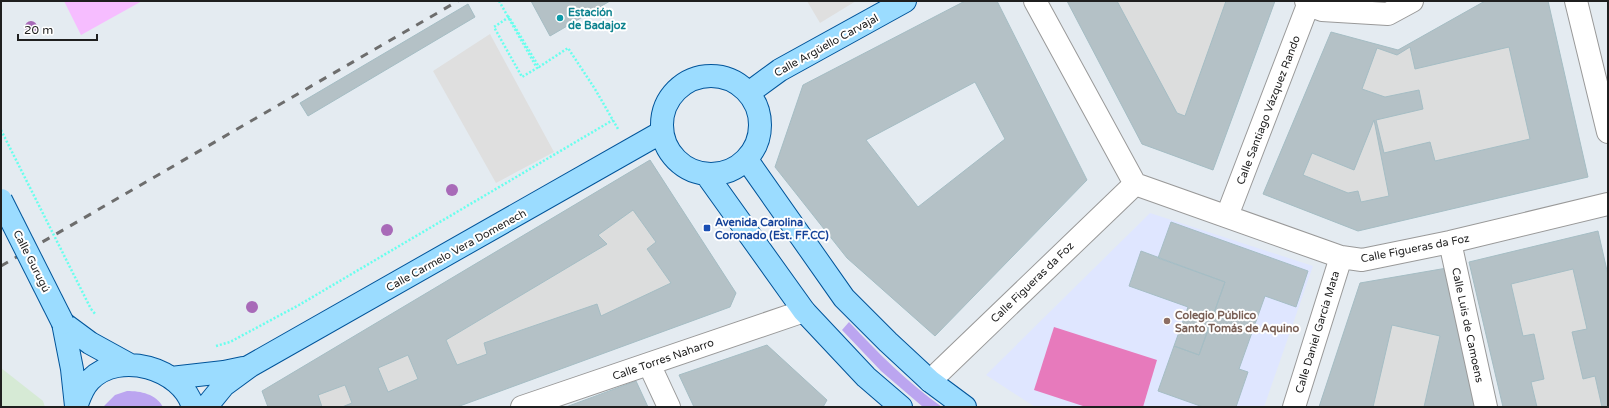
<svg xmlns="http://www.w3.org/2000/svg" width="1609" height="408" font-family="'Varela Round',sans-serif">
<rect width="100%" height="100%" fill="#e4ebf1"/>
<path fill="#dcdddd" d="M1067,1H1275L1213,170L1142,144Z
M1485,1H1548L1588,177L1358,231L1263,194L1331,32L1398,50Z
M650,160L736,293L730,307L457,407H268L262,391Z
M1598,231L1608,407H1503L1469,262Z
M1447,268L1477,407H1319L1360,283Z"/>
<path fill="#d6ead5" d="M1,368L43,401L45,407H1Z"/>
<path fill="#dfe6ff" d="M1150,213L1313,266L1264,407H1035L986,375Z"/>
<path fill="#bba5f0" d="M849,322C878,353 907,382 942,407H923L881,371L842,330Z
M127,391C141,391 156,394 163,407H103L115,395Z"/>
<path fill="#f6bdff" d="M64,1H142L81,35Z"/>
<path fill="#e77abc" d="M1054,327L1157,360L1143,407H1086L1034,390Z"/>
<path fill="#dfdfdf" d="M807,1H856L820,23Z
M490,34L554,152L496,183L433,71Z"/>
<path fill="#b4c1c6" stroke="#a5bdc4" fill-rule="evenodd" d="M531,1H610L550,36Z
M965,1H997L1087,180L935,336L847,258L775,167L803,85ZM975,82L1005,139L918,207L866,140Z
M1067,1H1117L1177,113L1185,116L1226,1H1275L1213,170L1142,144Z
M1485,1H1548L1588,177L1358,231L1263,194L1331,32L1398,50ZM1410,47L1415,69L1509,47L1530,139L1435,161L1430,142L1384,153L1376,120L1423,109L1419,90L1385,97L1362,89L1377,48L1397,55ZM1374,120L1389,196L1361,202L1358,191L1348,193L1303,175L1312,153L1354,170Z
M468,4L475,17L308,116L300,103Z
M650,160L736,293L730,307L457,407H342L352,403L345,385L318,395L322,407H268L262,391ZM633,210L656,242L647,249L671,283L601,316L597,304L484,343L487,354L457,365L446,340L607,244L598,235ZM408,355L418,379L388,392L378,368Z
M1171,222L1308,271L1296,307L1265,296L1239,369L1248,372L1236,407H1203L1158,391L1174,346L1199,355L1225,282L1158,258Z
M1598,231L1608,275V407H1602L1595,376L1583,379L1572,332L1587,329L1573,269L1511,284L1523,336L1534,334L1544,379L1531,382L1537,407H1503L1469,262Z
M1141,251L1225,282L1199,355L1174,346L1188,307L1129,286Z
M1447,268L1477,407H1424L1440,336L1392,325L1373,407H1319L1360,283Z
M767,345L827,400L823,407H694L679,375Z
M636,381L648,407H566Z"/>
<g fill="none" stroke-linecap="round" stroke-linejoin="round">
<g stroke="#999" stroke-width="24">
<path id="minor" d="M1035,1L1135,184L1341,257L1362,260L1450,242L1608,204
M1306,1L1308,5L1322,10L1388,14L1412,1
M1576,1L1608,132
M1227,216L1308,5
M1450,242L1486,407
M649,364L669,407
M930,381L1135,184
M522,407L804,311
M1294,407L1341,257"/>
</g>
<g stroke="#00549a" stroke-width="24">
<path id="major" d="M662 125a49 49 0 1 1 98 0a49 49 0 1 1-98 0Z
M750,92L780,70L905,1
M747,160L844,298L888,342L930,381L965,407
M706,174L804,311L866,377L901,407
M63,323L72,369L76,406
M63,323L90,343L130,365
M171,378L224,372L243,368
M76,407C79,398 83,387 90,380C119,350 182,368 193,407
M206,407L224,385L250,366L662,132"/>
</g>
<path stroke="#67ffee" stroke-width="2.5" stroke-dasharray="2 2" stroke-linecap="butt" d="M499,1L537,68L522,77L494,27L509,17L539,67L568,48L595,89L618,129
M91,309L96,315
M216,346L230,342L299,305L613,120"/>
<use href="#minor" stroke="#fff" stroke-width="22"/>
<use href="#major" stroke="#9bdcff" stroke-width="22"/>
<path stroke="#6d6d6d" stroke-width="3" stroke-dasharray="8 8" stroke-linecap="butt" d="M1,266L458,1"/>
<g stroke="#00549a" stroke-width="24" stroke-linecap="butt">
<path id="major-bridge" d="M1,200L63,323"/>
</g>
<path stroke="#67ffee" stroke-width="2.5" stroke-dasharray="2 2" stroke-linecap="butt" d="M1,130L91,309"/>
<use href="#major-bridge" stroke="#9bdcff" stroke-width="22"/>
</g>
<g fill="#a86ab8">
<circle cx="31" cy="27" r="6"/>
<circle cx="452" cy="190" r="6"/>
<circle cx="387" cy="230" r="6"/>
<circle cx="252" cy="307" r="6"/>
</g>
<circle fill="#0f9aa8" stroke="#fff" stroke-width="1.5" cx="560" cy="18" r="4"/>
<rect fill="#1a4fb4" stroke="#fff" stroke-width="1.5" x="703" y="224" width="8" height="8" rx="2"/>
<circle fill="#8d6e63" stroke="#fff" stroke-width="1.5" cx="1167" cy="321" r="4"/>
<g text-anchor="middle" stroke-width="4" stroke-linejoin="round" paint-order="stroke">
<g font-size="11" font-weight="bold" fill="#0d838f" stroke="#fff" text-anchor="start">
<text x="568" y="16">Estación<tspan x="568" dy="13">de Badajoz</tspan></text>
</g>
<g font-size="11" fill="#1f1f1f" stroke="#fff">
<text transform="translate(826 45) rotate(-29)" y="4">Calle Argüello Carvajal</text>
<text transform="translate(1268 110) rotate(-69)" y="4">Calle Santiago Vázquez Rando</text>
<text transform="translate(1415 248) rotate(-11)" y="4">Calle Figueras da Foz</text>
<text transform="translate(456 250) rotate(-29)" y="4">Calle Carmelo Vera Domenech</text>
<text transform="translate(32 261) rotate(63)" y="4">Calle Gurugú</text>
<text transform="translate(1032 282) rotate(-44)" y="4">Calle Figueras da Foz</text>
<text transform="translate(1468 325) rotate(78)" y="4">Calle Luis de Camoens</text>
<text transform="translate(1317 332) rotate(-73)" y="4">Calle Daniel García Mata</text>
<text transform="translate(663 359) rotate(-19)" y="4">Calle Torres Naharro</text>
</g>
<g font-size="11" font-weight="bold" fill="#164399" stroke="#fff" text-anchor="start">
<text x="715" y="226">Avenida Carolina<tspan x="715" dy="13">Coronado (Est. FF.CC)</tspan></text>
</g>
<g font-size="11" font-weight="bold" fill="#785e54" stroke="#fff" text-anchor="start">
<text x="1175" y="319">Colegio Público<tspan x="1175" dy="13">Santo Tomás de Aquino</tspan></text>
</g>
</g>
<rect width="1609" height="408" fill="none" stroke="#1f1f1f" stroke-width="4"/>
<path d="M18 34v6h79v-6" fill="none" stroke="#1f1f1f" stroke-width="2"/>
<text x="24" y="34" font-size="12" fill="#1f1f1f" stroke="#ffffff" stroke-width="3" paint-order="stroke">20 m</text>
</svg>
